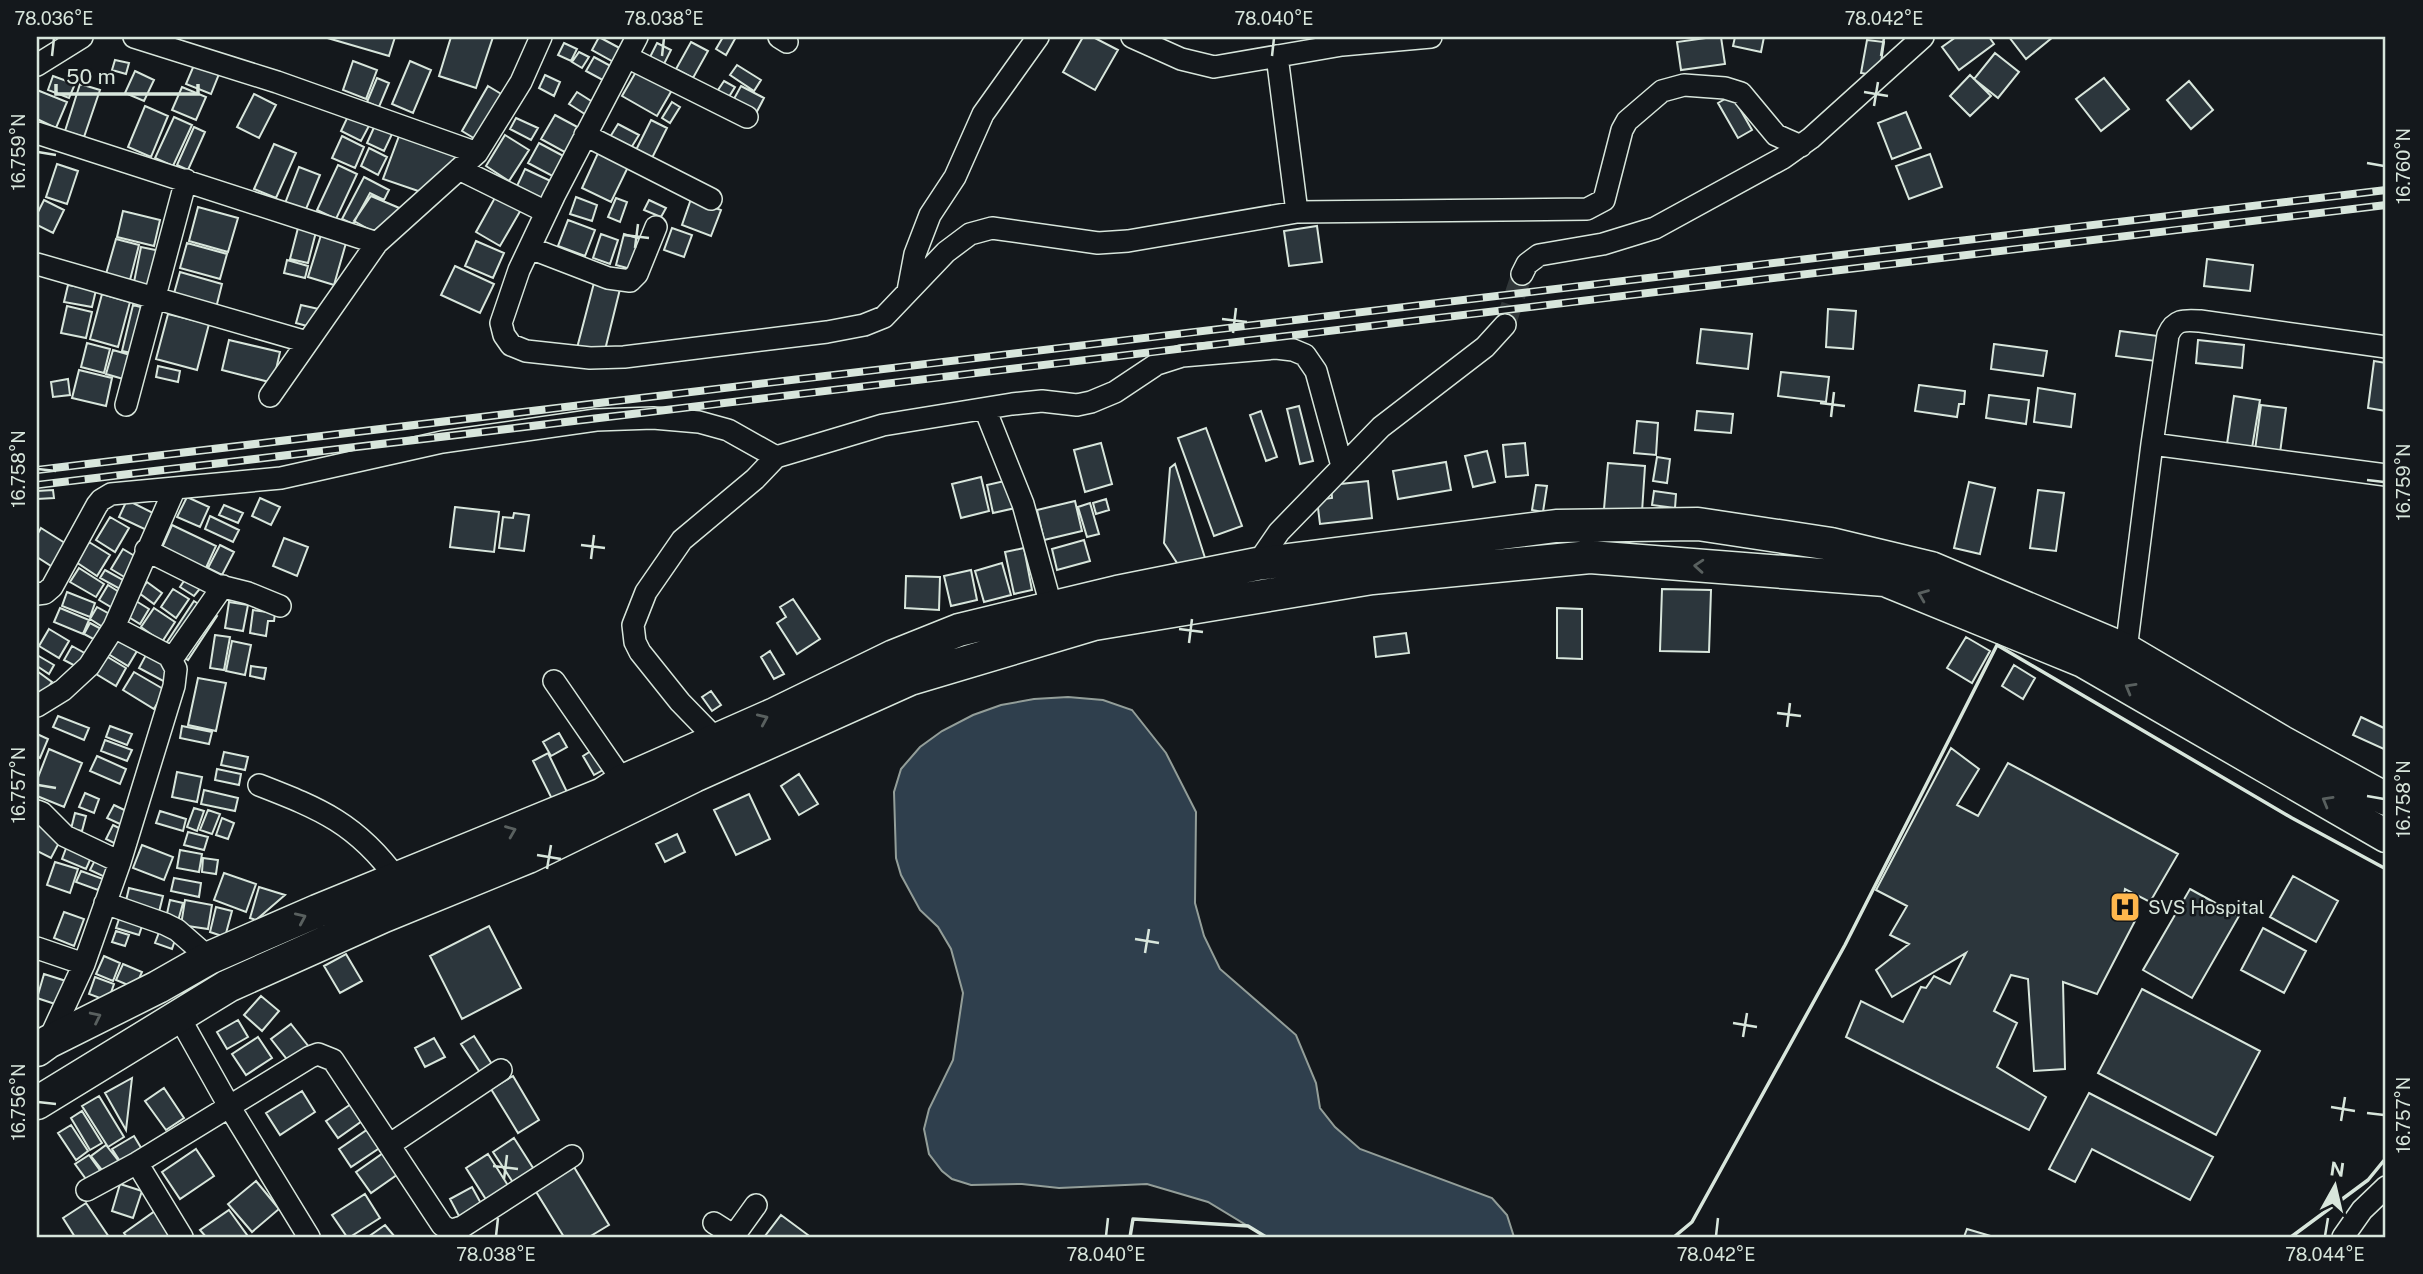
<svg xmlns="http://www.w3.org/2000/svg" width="2423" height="1274" font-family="'Public Sans',sans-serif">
<rect width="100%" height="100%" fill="#14181c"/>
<path fill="#2f3f4d" stroke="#939e99" stroke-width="2" d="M1068,697L1103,700L1132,710L1166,753L1196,812L1195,903L1204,936L1220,969L1296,1035L1316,1083L1320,1108L1335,1127L1360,1149L1492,1198L1507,1215L1514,1237H1266L1208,1202L1147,1184L1059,1188L1022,1184L971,1185L952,1179L942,1171L929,1154L924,1129L929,1109L953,1060L963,993L951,949L938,927L920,910L901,875L896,858L894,792L901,769L920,747L942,731L973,715L1001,705L1034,699Z"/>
<path fill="#2c363c" stroke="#d8e6dc" stroke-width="2" d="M324,37H395L389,56Z
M451,37H493L476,88L439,76Z
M599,37L627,52L619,65L592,50Z
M723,37H736L726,55L716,49Z
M1083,37H1093L1118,50L1095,90L1063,72Z
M1713,37H1721L1725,64L1681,70L1677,42Z
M1735,37H1764L1761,52L1733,46Z
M1956,37H1989L1994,44L1959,70L1942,47Z
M2009,37H2053L2026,59Z
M1867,40L1884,42L1879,76L1861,73Z
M691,42L708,51L693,78L676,69Z
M564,43L577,49L571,61L558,55Z
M657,43L671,50L664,64L650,57Z
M579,52L589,57L582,68L572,62Z
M1995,53L2019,72L1998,98L1974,79Z
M594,57L618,70L610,84L586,71Z
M115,60L129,63L126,74L112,70Z
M353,61L377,70L366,99L343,90Z
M410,61L431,70L413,113L392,104Z
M194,65L219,74L211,94L186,84Z
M737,65L761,80L754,91L730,75Z
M637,70L672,90L657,116L622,96Z
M135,71L154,80L144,101L125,93Z
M545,75L560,82L554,96L539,88Z
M1970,75L1991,96L1970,116L1950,96Z
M53,76L75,84L69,98L48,90Z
M377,78L389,83L379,107L367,102Z
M2104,78L2129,109L2101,131L2076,99Z
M724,81L735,87L727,100L716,93Z
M2189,81L2213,110L2191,129L2167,100Z
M80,84L100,90L84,137L65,131Z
M488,86L508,98L482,143L462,131Z
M741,86L764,98L753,119L730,106Z
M182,87L206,97L196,120L172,110Z
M37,90L67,102L56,128L37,119Z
M577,92L599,106L591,118L569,104Z
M254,94L276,105L259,138L237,127Z
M1732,95L1752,130L1738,138L1718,103Z
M672,102L680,107L670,123L662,118Z
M145,106L168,116L151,157L128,147Z
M1906,112L1921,148L1892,159L1878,123Z
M349,114L370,124L361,141L341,131Z
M555,115L583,130L570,155L541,139Z
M174,117L192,125L173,166L155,158Z
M516,118L538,128L531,140L510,129Z
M651,120L667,128L651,160L635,152Z
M376,123L393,132L384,151L367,143Z
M618,124L639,135L631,148L610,137Z
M194,127L205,132L188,170L177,165Z
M402,128L462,151L427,194L383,179Z
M505,135L529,150L509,181L486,166Z
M342,136L364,147L355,168L332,158Z
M539,143L569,159L558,179L528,163Z
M274,144L296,153L276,198L254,189Z
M369,148L387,157L378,175L361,166Z
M598,153L628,167L611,202L582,188Z
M1930,154L1942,187L1909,199L1896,166Z
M57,164L78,171L67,204L46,197Z
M338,165L357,174L336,219L317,210Z
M299,167L320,175L304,214L284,206Z
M525,169L557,184L548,204L516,188Z
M364,177L389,190L384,200L370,193L353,224L342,219Z
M497,194L522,208L500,246L476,232Z
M371,196L404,210L381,236L354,221Z
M576,197L597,205L592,221L570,214Z
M616,198L627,202L620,222L608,217Z
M691,199L721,210L711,236L682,225Z
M44,200L64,210L53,233L37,225V214Z
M649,200L666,208L661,217L644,210Z
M198,207L238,218L228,252L189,241Z
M123,211L160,220L154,246L117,237Z
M568,220L595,230L585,256L558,246Z
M1317,226L1322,262L1289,266L1284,231Z
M298,228L316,232L308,263L290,259Z
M672,228L692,235L684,257L664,250Z
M601,234L618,240L610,264L593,258Z
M624,234L647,241L638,271L616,265Z
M321,235L346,243L334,285L308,277Z
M116,239L139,245L130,280L106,274Z
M476,241L504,253L493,278L465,266Z
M187,243L227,254L220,279L180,268Z
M141,247L170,253L162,288L134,282Z
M2207,259L2253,265L2250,291L2204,286Z
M287,260L308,266L305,278L284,273Z
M455,266L494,284L480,313L441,295Z
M180,272L222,284L216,308L173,297Z
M595,279L621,285L604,354L577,348Z
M68,285L96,290L92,307L64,302Z
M102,294L130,302L118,347L90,339Z
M133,305L156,311L146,356L122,351Z
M301,305L323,310L318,329L296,323Z
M67,306L92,312L86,338L61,333Z
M1828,309L1856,311L1853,349L1826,347Z
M168,314L209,324L197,370L156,359Z
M1701,329L1752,334L1748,369L1697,363Z
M2120,331L2166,337L2163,362L2116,356Z
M229,340L280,352L273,383L222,370Z
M2198,340L2244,345L2242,368L2196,363Z
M87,343L110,349L104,373L81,367Z
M1994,344L2047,351L2043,376L1991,369Z
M113,350L144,359L137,383L106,374Z
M2374,361L2386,363V411L2368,408Z
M158,366L180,371L178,382L156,377Z
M79,370L112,378L106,406L72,398Z
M1781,372L1829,377L1826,402L1778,396Z
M68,379L70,395L53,397L51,382Z
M1919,385L1965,391L1964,404H1959L1957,417L1915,411Z
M2038,388L2075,394L2071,427L2034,422Z
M1989,395L2029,400L2026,424L1986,418Z
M2234,396L2260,400L2252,448L2227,444Z
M2261,405L2286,408L2280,453L2255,450Z
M1299,406L1313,461L1300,464L1287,409Z
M1261,411L1277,457L1266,461L1250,415Z
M1697,411L1733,414L1731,433L1695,430Z
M1637,421L1658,423L1656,455L1634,453Z
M1206,428L1242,526L1214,536L1178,438Z
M1101,443L1112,484L1085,492L1074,450Z
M1525,443L1528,475L1506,477L1503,445Z
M1487,451L1495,482L1473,487L1465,456Z
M1657,457L1670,459L1667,483L1653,481Z
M1446,462L1451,490L1398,499L1393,471Z
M1608,463L1645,466L1642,512L1604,509Z
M1175,464L1206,561L1181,569L1164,543L1170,468Z
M981,477L989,511L961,518L952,484Z
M1018,478L1024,506L993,513L987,485Z
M1368,481L1372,518L1320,524L1317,500L1332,498L1331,485Z
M1969,482L1995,488L1980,554L1954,548Z
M1536,485L1547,486L1543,512L1532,510Z
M53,490L54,498L37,499V491Z
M2038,490L2064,493L2056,551L2030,548Z
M1654,491L1676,494L1675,508L1652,505Z
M187,497L209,507L200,527L177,517Z
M260,498L280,507L271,525L252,516Z
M1106,499L1109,510L1096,514L1093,503Z
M127,500L163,518L155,534L119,517Z
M1075,501L1082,531L1044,540L1037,510Z
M1090,503L1099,534L1087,537L1078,507Z
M224,505L243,513L238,523L219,515Z
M455,507L499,512L494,552L450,547Z
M514,513L529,515L524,551L499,548L503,517L513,518Z
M210,516L239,530L233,542L205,529Z
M110,517L129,528L115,552L96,540Z
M172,525L216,546L205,570L161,550Z
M41,528L76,550L62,573L37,557V535Z
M284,538L308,547L297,576L273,566Z
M1084,540L1090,561L1057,570L1052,549Z
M89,542L110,555L97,576L76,562Z
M220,545L234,552L222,575L208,568Z
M1024,548L1032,590L1014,594L1005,552Z
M123,549L143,561L131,581L111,569Z
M1002,563L1011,595L984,602L975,571Z
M79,568L104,584L96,597L70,582Z
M105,570L125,581L120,589L100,578Z
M971,570L977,600L951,606L944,576Z
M188,575L203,585L194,596L180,587Z
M906,576L940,577L939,610L905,608Z
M147,582L162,593L154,604L139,593Z
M108,585L124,595L116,610L99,600Z
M173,589L189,599L176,618L161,607Z
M1662,589L1711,590L1709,652L1660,651Z
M67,592L95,603L90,617L62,606Z
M793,599L820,639L797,654L777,623L786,617L780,607Z
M136,601L149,609L140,624L127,616Z
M194,601L217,616L188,660L165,645Z
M229,602L248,605L243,631L225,628Z
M97,607L113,616L106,629L90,619Z
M60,608L89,620L83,634L54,622Z
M154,608L175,622L162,642L141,627Z
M1557,608L1582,609V659L1557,658Z
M253,610L275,613L274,621H268L266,636L250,633Z
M90,623L105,631L99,642L84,634Z
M49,629L69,641L59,658L39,646Z
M117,633L140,646L128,666L105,652Z
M1406,633L1409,653L1376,657L1374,637Z
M215,635L230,637L224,670L210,668Z
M1966,637L1990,651L1972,683L1947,668Z
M232,641L251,645L245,675L226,671Z
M72,646L88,655L81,669L64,660Z
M770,651L784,674L774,679L761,657Z
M101,653L126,668L116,686L91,671Z
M147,653L173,667L165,682L139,668Z
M37,655L54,665L49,674L37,666Z
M2014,665L2035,678L2023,699L2002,686Z
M251,666L266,668L264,679L250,676Z
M37,671L52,682L41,697L37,694Z
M134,672L165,690L154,709L123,690Z
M198,678L226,683L216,731L188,725Z
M711,691L721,705L712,711L702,697Z
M58,716L89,728L84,740L53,727Z
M2361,717L2386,729V750L2353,735Z
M110,726L132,734L127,745L106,737Z
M182,726L212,732L209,744L180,738Z
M559,733L567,747L551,756L543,742Z
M37,734L48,739L40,758L37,756Z
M105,740L132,750L127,761L101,751Z
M599,746L610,766L594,775L583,756Z
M1951,748L1979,769L1957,805L1978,816L2008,763L2178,854L2150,902L2125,889L2122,905L2138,915L2097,994L2063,982L2065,1069L2034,1071L2028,979L2011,975L1994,1011L2017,1023L1997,1067L2046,1097L2029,1130L1846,1037L1861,1001L1903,1022L1921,987L1926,988L1934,976L1950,984L1966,953L1892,997L1876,970L1909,944L1890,935L1907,906L1876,890Z
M49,749L82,763L64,807L37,796V780Z
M224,752L248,757L245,770L221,765Z
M548,753L567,792L552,799L533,761Z
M97,756L126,769L120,784L90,771Z
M217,769L241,774L239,785L215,780Z
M177,772L202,777L197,802L172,797Z
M799,774L818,804L799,815L781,786Z
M204,790L238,798L235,811L201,804Z
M85,793L99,799L94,813L79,807Z
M749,794L770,839L736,855L714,810Z
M114,805L141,818L135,831L107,818Z
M194,808L204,811L197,831L187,827Z
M208,810L220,814L212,834L200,830Z
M160,811L186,819L183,831L156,823Z
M75,813L86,816L82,831L71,829Z
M222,818L234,823L228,839L216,835Z
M37,824L62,837L51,858L37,851Z
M113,825L129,833L122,847L106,839Z
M188,832L208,837L204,850L184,845Z
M677,834L685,852L665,862L656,844Z
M68,843L93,853L86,869L62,859Z
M142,845L173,857L164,880L133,868Z
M180,850L202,854L199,872L177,868Z
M96,858L112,866L107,878L90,870Z
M203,858L218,860L216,874L202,872Z
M55,862L78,869L70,893L47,885Z
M81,871L103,879L98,890L76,882Z
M224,873L256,884L246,912L214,900Z
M2293,876L2338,901L2316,942L2270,917Z
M174,878L201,883L199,897L171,891Z
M259,887L285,895L256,920L250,918Z
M129,888L163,896L158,916L124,909Z
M2190,889L2239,916L2192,998L2143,970Z
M170,900L183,903L178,921L166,918Z
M185,900L212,905L208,929L181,925Z
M216,907L232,911L225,937L210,932Z
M64,912L84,919L74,946L54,938Z
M121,913L144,920L139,935L116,928Z
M489,926L521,988L462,1019L430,956Z
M161,927L177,934L172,949L155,943Z
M2263,928L2306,951L2284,993L2241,970Z
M116,931L129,935L125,946L112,942Z
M346,954L362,981L340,993L324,966Z
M104,956L120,963L113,981L96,974Z
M123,964L142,972L135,988L116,980Z
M44,974L66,981L58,1005L37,998Z
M95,977L114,984L108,1001L89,994Z
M2142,989L2260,1051L2216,1135L2098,1073Z
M261,996L279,1011L262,1031L244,1015Z
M238,1020L248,1037L227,1049L217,1032Z
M291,1024L313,1052L293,1067L271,1039Z
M474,1036L495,1069L483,1077L461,1044Z
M258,1037L272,1058L246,1075L232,1054Z
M434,1038L445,1057L425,1067L415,1048Z
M513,1076L539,1120L518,1133L491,1089Z
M132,1078L126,1130L105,1093Z
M164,1088L184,1118L166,1130L145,1101Z
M302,1091L315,1112L280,1135L266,1113Z
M2089,1093L2213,1157L2190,1200L2092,1149L2075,1182L2049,1169Z
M99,1096L124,1137L108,1147L82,1106Z
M357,1100L369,1116L338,1138L326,1121Z
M82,1111L102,1143L90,1150L71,1118Z
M71,1125L88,1151L76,1160L58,1133Z
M374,1125L387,1143L351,1167L339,1149Z
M134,1136L146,1156L125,1169L112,1149Z
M514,1138L535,1171L514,1184L493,1152Z
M106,1145L121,1164L106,1175L91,1156Z
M196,1149L214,1176L180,1199L162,1172Z
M386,1151L401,1172L371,1193L356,1172Z
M488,1154L509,1187L487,1201L466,1168Z
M89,1155L104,1176L91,1186L75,1164Z
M574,1167L609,1225L589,1237H564L535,1190Z
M256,1181L279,1209L252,1232L228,1204Z
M120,1184L142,1191L133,1218L112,1211Z
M472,1187L483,1207L460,1218L450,1199Z
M365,1194L380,1218L350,1237H347L332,1215Z
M86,1203L109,1237H75L63,1218Z
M229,1210L247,1235L243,1237H206L200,1230Z
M155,1211L174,1237H127L124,1233Z
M781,1215L808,1235L806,1237L765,1236Z
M385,1225L395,1237H368Z
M1967,1229L1994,1237H1964Z"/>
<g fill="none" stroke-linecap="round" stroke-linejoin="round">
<path stroke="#313739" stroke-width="21" stroke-dasharray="21 10" stroke-linecap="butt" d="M1505,325L1522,274"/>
<g stroke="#d8e6dc" stroke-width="24">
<path id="minor" d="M134,37L277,82L477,153
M637,37L554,196L519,270L501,323L504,335L511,345L526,351L590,358L624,357L827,332L864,325L884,317L946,252L970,234L992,228L1098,243L1128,241L1297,212L1587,209L1604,200L1622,130L1627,121L1662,91L1684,85L1725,88L1741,93L1776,135L1801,146
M779,37L787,42
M1132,37L1181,59L1214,67L1342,45L1431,37
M1277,56L1297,212
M627,57L747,117
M37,65L82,37
M37,133L377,243
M585,135L711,199
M459,169L546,212
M530,248L608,278L630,281L637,274L656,227
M37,264L307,342
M1522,274L1527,264L1539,255L1603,244L1655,228L1783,158L1811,138L1923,37
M908,291L915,254L930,215L955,177L983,114L1038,37
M270,396L377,243L477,153L521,82L541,37
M126,405L186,180
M985,409L1023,504L1052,609
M2152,444L2386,475
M146,550L216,585L248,593L280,606
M1257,564L1279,532L1381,427L1485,347L1505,325
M37,594L45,593L52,587L97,505L101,500L111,494L281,478L442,442L596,420L653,418L699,422L728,430L776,457
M2126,650L2152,444L2168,335C2175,319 2184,320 2200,321L2386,347
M172,659L223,586
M554,681L623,781
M37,706L63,690L89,666L114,627L175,488
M717,740L680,702L640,652L635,642L633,625L646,592L682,540L755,479L776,457L883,425L1012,404L1042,401L1077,405L1091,402L1115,392L1157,364L1182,356L1276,348L1293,350L1305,355L1316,371L1342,466
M259,785C321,809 357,824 397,879
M37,811L42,813L65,836L120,862
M105,903L165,924L177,930L209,958
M37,948L84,964
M178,1015L229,1106L309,1237
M48,1042L84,964L120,862L174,686L176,669L169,656L114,627
M389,1145L501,1070
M137,1163L182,1237
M87,1190L137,1163L310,1057L318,1054L333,1060L442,1225C450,1231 453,1230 462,1227L572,1156
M714,1223L736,1237
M733,1237L756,1205
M2343,1237L2362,1210L2386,1187"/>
</g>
<g stroke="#d8e6dc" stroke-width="35">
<path id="highway" d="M37,1050L48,1042L158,987L209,958L317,911L603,794L623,781L775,714L894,656L959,630L1117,592L1257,564L1556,526L1698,524L1831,544L1931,568L2126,650L2282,742L2386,799
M37,1103L228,986L384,916L528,857L694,776L910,679L1094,624L1372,578L1590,557L1885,580L2083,661L2386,836"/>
</g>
<use href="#minor" stroke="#14181c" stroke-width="21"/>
<use href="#highway" stroke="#14181c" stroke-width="32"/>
<g stroke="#d8e6dc" stroke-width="8">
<path id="rail" d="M37,470L2386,190
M37,485L2386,205"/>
</g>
<use href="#rail" stroke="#14181c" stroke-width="5" stroke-dasharray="16" stroke-linecap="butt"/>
<path stroke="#d8e6dc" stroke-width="3.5" d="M1130,1237L1133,1219L1248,1226L1266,1237
M1674,1237L1692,1222L1845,945L1997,645L2292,818L2386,869
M2291,1237L2368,1180L2386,1158"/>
</g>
<defs><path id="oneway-chevron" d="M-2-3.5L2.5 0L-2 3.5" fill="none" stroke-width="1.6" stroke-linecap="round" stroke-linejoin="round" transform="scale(1.75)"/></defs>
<g stroke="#59605f">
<use href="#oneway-chevron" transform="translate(1699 566) rotate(-176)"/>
<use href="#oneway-chevron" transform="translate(1923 595) rotate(-158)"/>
<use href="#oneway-chevron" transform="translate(2130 688) rotate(-150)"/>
<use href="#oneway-chevron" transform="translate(763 719) rotate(-24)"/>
<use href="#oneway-chevron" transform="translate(2327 801) rotate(-150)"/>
<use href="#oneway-chevron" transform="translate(511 831) rotate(-22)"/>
<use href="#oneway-chevron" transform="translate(301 918) rotate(-24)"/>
<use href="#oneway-chevron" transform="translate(96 1017) rotate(-26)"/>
</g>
<path fill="none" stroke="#d8e6dc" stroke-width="2.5" d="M52,56L54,38M662,56L664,38M1272,56L1274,38M1881,56L1884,38M1864,92L1888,96M1874,106L1878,82M38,152L56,155M2367,163L2384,166M624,235L649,238M635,248L638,224M1222,319L1247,322M1233,333L1236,308M1820,403L1845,406M1831,417L1834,392M38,469L56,471M2367,480L2384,482M581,545L605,548M591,559L594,535M1179,629L1203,632M1189,643L1192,619M1777,713L1801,716M1787,727L1790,703M38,785L56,788M2367,796L2384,799M537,855L561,859M547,869L551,845M1135,939L1159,943M1145,953L1149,929M1733,1023L1757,1027M1743,1037L1747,1013M38,1102L56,1104M2331,1107L2355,1111M2367,1113L2384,1115M2341,1121L2345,1097M493,1166L518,1169M504,1179L507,1155M496,1236L498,1218M1106,1236L1108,1218M1716,1236L1718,1218M2325,1236L2328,1218"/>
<defs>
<g id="hospital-square" transform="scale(1.575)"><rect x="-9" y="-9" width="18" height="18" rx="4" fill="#ffb74d" stroke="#14181c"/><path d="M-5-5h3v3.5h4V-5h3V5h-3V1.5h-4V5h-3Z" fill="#111"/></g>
</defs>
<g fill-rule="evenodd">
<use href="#hospital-square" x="2125" y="907"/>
</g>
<g text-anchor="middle" stroke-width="5" stroke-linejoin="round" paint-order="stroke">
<g font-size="19" fill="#d8e6dc" stroke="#14181c" text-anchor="start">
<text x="2148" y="914">SVS Hospital</text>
</g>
</g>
<rect width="2423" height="1274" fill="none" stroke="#14181c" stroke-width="77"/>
<g transform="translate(2335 1186) rotate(8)" stroke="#14181c" stroke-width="5" paint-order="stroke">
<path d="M0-5L12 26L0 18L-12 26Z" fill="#d8e6dc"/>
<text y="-10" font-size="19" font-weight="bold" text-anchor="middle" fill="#d8e6dc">N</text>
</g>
<path d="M56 84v10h142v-10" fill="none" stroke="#d8e6dc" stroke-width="3.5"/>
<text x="66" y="84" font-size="21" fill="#d8e6dc" stroke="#14181c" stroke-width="5" paint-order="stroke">50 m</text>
<rect x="38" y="38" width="2346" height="1198" fill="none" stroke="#d8e6dc" stroke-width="2.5"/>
<g font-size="18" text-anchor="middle" fill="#d8e6dc">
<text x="54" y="25">78.036°E</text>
<text x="664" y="25">78.038°E</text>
<text x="1274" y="25">78.040°E</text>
<text x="1884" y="25">78.042°E</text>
<text transform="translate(19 152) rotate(-90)" y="6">16.759°N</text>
<text transform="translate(2404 166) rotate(-90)" y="6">16.760°N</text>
<text transform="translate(19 469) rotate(-90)" y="6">16.758°N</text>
<text transform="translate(2404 482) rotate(-90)" y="6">16.759°N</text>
<text transform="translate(19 785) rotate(-90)" y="6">16.757°N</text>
<text transform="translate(2404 799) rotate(-90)" y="6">16.758°N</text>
<text transform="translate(19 1102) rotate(-90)" y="6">16.756°N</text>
<text transform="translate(2404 1115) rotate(-90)" y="6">16.757°N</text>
<text x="496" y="1261">78.038°E</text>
<text x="1106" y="1261">78.040°E</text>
<text x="1716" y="1261">78.042°E</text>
<text x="2325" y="1261">78.044°E</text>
</g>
</svg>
